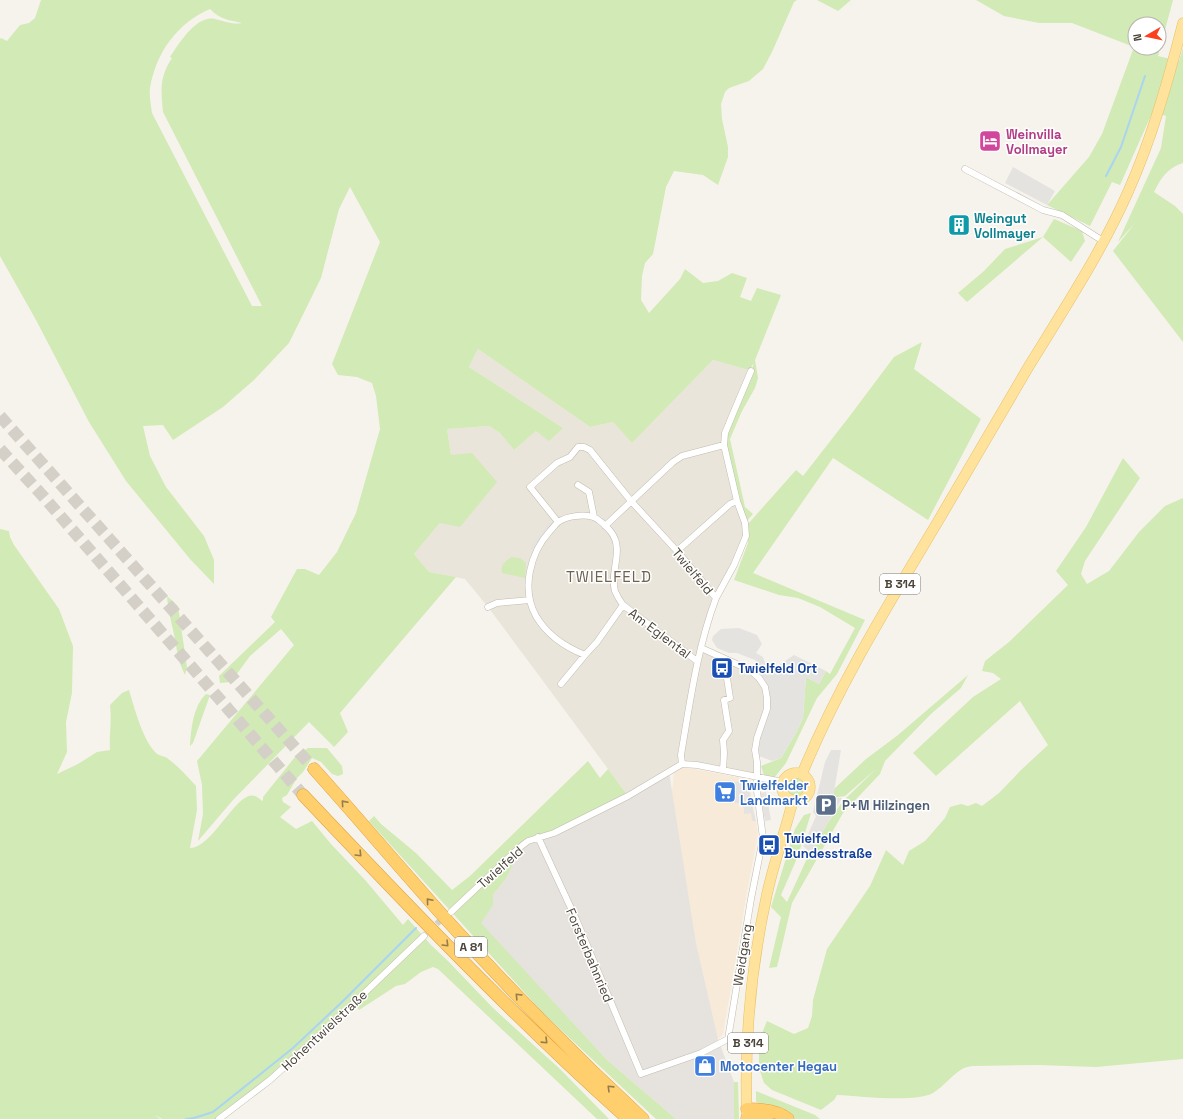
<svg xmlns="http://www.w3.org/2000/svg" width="1183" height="1119" font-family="'Space Grotesk',sans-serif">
<rect width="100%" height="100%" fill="#f6f3ec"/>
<path fill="#eae5da" d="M478,349L590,427L613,422L632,443L713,360L749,370L725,433L746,536L716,598L701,647L759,678L767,698L757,738L756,777L682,764L628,796L543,681L488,607L465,579L429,572L414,554L441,522L451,455L447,429L489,426L500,433L514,450L536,431L563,428L469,367Z"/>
<path fill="#f7ead8" d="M683,767L747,779L750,788L758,834L747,892L723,1034L718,1039L696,943L672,792L674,773Z"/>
<path fill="#e6e2dd" d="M669,772L696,943L718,1039L734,1082V1119H676L607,1060L480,923L493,905V895L507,877L519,848Z"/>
<path fill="#d2eab5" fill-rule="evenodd" d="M41,0H797L794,2L772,52L763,69L749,81L729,88L725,92L721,104L722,119L728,147V157L718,185L703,175L674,171L666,187L653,254L645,263L642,276L641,300L649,313L680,279L685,269L703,283L718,281L732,273L747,278L740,297L751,301L757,288L781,295L755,360L758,378L755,388L742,411L730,439L745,507L753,514L745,523L724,445L754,363L749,370L713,360L632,443L613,422L590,427L478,349L469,367L563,428L549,441L536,431L514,450L500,433L489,426L447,429L451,455L472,453L497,482L460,527L440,523L414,554L429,572L456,577L340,713L348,732L334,747L309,722L233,800L198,841L203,814L202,785L197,761L294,645L281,629L250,656L231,682L220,683L219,676L275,622L271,617L297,569H305L319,575L337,552L356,513L380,429L376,396L372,383L357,377L338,375L332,364L380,242L350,187L339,209L321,278L289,343L254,380L223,407L173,440L163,425L143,426L150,456L166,487L204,536L214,560V584L190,559L126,481L89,422L36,320L0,256V39L1,38L7,41L20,25L29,23L35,18ZM210,9C221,20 229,20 242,23C232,25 225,21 215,19C196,15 179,44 170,57L172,58C159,78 161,90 163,112L262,306H252L152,113C151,105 149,96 150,88C156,53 177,23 210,9Z
M817,0H851L838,11Z
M976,0H1173L1158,56L1179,61L1183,48V163C1167,168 1161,178 1154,192L1175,206L1183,214V342L1113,251L1135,223L1118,242L1161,148L1166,116L1153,111L1120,185L1112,182L1090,226L1047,205L1089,157L1102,134L1134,47L1072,23H1039L1004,16ZM1135,24H1159V48H1135Z
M1054,219L1082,231L1085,241L1071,262L1043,237L967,302L958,293L984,271L1005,249L1043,237Z
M922,342L914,369L981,419L928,520L833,458L753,573L865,620L837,674L817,698L786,763L774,778L764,775L761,766L781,758L796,733L803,718L806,677L819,684L826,671L830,674L855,628L820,607L798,598L779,595L734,580L748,543V524L796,470L803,476L849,417L894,357Z
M1123,458L1140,478L1085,561L1081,574L1087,584L1109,571L1139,532L1165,506L1183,498V1059L1096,1067L1038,1065L973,1066C970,1066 967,1067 964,1068C955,1072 943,1087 933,1093C914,1103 860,1096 837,1095L834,1100L821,1110L772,1090L764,1083L759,1068V1041L767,1021L794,1034L808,1028L812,1016L813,1000L827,949L870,886L886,850L903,865L909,851L925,841L945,818L950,807L961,804L968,806L976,803L982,806L999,793L1021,770L1048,745L1020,701L936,776L913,753L973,697L1001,679L993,673L982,671L985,661L1009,642L1068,585L1056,571L1086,527Z
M0,529L9,531L10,537L14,545L59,609L73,646L72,693L66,722L67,752L57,774L78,764L97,752L110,750C109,735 112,720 110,705L122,693L129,690C134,707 143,741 156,753C159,756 164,756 167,758C178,766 187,776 196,786L197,810L190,848C213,848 237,789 255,796C258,797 260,800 263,801V797L295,757L308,748H327L342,766L343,774L338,776L332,774L321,762L312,758L303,772L297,778L287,795L282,798L283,802L291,807L280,817L296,829L312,821L331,844L366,881L403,925L408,919L431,945L448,961L493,1008L560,1069L609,1119H597L438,969L433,967L421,972L405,984L396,986L359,1010L354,1003L222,1119H162L155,1115L160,1119H0Z
M511,557L520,558L526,563L525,578L502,573C500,565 505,562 511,557Z
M167,596L178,606L187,667L185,675C179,663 177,652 175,639C172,624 168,611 167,596Z
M968,675L961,688L931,714L885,761L880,774L843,813L792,903L777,967L769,968L781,917L771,907L795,829L804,815L811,813L798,856L781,895L787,902L810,852L825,827L842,802L876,769L845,796L833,798L834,789L866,759L898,735Z
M206,694L210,695L193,743L190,746C191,730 193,706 206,694Z
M588,761L600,778L608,769L628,796L520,848L507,877L493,895V905L481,923L607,1060L676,1119H656L544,1014L369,821L374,816L381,824L416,853L452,890L470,876Z
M786 787a10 10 0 1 1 20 0a10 10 0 1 1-20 0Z
M734,1082H738L739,1119H734Z
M756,1091L815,1115L820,1119H796L776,1108L756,1102Z"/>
<path fill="#e5e3e0" d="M1013,167L1055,191L1047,205L1005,183Z
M558,522L536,553L531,550L532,545L549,523Z
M739,628L757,635L762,644L756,653L763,657L767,668L771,665L776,667L794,655L826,671L819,684L806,677L803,718L796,733L781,758L772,761L759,756L757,738L767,698L759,678L761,675L760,668L755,660L737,653H729L717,648L712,640L713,636L721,629Z
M831,750H841L833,798H842L811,853L803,846L816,816L813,812L825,762Z
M748,780L751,801L756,821H752L751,813L744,814V808L739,803H735L734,782Z
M766,792L771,820L765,821L760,793Z"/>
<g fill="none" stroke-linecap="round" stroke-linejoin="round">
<path stroke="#a9d4f2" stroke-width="2" d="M1106,176L1121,147L1145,76
M186,1119L194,1118L213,1112L293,1048L342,1002L416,928"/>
<path stroke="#d4d0c8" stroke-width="6" stroke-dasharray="6 3" stroke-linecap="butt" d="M430,930L445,916"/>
<path stroke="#d4d0c8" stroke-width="12" stroke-dasharray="12 6" stroke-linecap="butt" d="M0,416L314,769
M0,449L42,495L303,795"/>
<g stroke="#c2bbae" stroke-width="7">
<path id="street" d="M965,169L1043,210L1062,215L1103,241
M578,485L589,492L594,517
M558,522L530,487L557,463L570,457L578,447H584L590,450L631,501L677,551L716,598C697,649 690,702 681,755L682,764
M605,526L673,462L682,456L724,445
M677,551L730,504L737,501
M716,598L734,565L746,536L745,523L737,501L724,445L725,433L732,416L751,371
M623,605C620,601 617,596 615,591C609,572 625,550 611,532C608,528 599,519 593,517C583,514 567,516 558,522C555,525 552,529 550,531C530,553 521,589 536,616C547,635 565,647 585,655L597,642L623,605L697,661
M488,607L497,603L530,600
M561,684L585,655
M723,770L724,753L723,740L729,731L724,700L730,698L725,665
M538,837L576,919L641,1074L701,1053L728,1039L751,899L763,838L757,791V762L755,750L757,738L767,709V698L765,687L759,678L750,670L701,648
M451,912L519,848L528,841L554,833L628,796L682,764L697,765L783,782
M219,1119L270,1080L332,1024L424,936"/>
</g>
<g stroke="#e6c16a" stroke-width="11">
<path id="primary" d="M782 787a14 14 0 1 1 28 0a14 14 0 1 1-28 0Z
M802,774C838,686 888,605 937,523C968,471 998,418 1029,366C1064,309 1101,253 1128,192C1152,138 1168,81 1183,23
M747,1117C744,1042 751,967 767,894C774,862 785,832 793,800"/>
</g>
<g stroke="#e0a43c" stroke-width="13">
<path id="highway" d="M314,769C358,818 400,868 444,917C507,987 574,1055 643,1119
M303,795C408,906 514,1017 628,1119
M747,1109C760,1109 778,1110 788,1119
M747,1118L767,1119"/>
</g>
<use href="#street" stroke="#fff" stroke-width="6"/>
<use href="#primary" stroke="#ffe39c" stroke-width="10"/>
<use href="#highway" stroke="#ffcf6e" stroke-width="12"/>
</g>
<defs><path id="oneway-chevron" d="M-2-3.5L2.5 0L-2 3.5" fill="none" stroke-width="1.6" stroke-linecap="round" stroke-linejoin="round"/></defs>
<g stroke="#937c4e">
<use href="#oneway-chevron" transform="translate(344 803) rotate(-131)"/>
<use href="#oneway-chevron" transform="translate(359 854) rotate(46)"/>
<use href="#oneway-chevron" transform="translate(429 901) rotate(-131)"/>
<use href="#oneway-chevron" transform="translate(446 944) rotate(45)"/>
<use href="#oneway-chevron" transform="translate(518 996) rotate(-134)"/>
<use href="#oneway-chevron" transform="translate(545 1041) rotate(44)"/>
<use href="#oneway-chevron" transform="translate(610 1088) rotate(-136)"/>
</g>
<defs>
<g id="hotel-square" transform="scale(1.15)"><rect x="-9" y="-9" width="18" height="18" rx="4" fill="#d1479c" stroke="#fff"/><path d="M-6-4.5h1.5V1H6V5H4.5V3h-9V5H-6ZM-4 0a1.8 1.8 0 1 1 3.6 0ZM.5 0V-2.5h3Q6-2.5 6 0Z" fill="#fff"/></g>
<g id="building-square" transform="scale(1.15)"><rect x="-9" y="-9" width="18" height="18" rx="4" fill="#0f9aa8" stroke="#fff"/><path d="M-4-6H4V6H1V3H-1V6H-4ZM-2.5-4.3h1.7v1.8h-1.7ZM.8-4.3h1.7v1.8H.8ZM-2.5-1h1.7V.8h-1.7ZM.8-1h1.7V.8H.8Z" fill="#fff"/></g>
<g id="bus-square" transform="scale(1.15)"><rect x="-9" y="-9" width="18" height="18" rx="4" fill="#1a4fb4" stroke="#fff"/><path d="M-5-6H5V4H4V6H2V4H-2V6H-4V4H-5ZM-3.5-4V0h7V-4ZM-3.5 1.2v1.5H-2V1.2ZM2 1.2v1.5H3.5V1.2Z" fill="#fff"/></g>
<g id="supermarket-square" transform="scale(1.15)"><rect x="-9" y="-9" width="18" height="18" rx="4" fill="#3f7fe0" stroke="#fff"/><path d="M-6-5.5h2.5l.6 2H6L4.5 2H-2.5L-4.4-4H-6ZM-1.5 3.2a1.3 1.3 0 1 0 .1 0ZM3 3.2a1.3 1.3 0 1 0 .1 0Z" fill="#fff"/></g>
<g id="parking-square" transform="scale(1.15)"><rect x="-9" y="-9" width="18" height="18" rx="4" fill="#5c6f8a" stroke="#fff"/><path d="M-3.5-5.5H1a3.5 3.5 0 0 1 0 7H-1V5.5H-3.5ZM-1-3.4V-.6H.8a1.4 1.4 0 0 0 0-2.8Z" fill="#fff"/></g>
<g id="shop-square" transform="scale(1.15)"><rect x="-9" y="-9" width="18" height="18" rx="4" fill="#3f7fe0" stroke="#fff"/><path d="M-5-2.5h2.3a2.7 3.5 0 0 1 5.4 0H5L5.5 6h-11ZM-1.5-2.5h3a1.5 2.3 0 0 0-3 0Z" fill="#fff"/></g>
</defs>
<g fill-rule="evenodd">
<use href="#hotel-square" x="990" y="141"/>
<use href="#building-square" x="959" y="225"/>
<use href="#bus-square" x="722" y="668"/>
<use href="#supermarket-square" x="725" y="792"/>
<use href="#parking-square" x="826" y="805"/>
<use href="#bus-square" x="769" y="845"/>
<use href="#shop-square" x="705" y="1066"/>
</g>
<g text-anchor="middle" stroke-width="3" stroke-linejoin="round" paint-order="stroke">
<g fill="#fff" stroke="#817c74" stroke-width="1">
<rect x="880" y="574" width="40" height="20" rx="3"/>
<rect x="455" y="937" width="32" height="20" rx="3"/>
<rect x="728" y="1033" width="40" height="20" rx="3"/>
</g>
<g font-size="12" font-weight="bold" fill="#4b4439">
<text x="900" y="588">B 314</text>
<text x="471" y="951">A 81</text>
<text x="748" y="1047">B 314</text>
</g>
<g font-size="13" font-weight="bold" fill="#b23c85" stroke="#fff" text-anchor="start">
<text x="1006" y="139">Weinvilla<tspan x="1006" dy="15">Vollmayer</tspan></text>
</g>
<g font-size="13" font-weight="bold" fill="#0d838f" stroke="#fff" text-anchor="start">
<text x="974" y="223">Weingut<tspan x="974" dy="15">Vollmayer</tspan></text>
</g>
<g font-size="13" fill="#4b4439" stroke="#fff">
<text transform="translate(693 571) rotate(50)" y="5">Twielfeld</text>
<text transform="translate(660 633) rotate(37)" y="5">Am Eglental</text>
<text transform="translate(500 867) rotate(-42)" y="5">Twielfeld</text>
<text transform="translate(590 955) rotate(67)" y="5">Forsterbahnried</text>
<text transform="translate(742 955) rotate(-81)" y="5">Weidgang</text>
<text transform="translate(324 1030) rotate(-43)" y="5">Hohentwielstraße</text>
</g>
<g font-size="13" font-weight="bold" fill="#164399" stroke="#fff" text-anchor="start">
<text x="738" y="673">Twielfeld Ort</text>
<text x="784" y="843">Twielfeld<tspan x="784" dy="15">Bundesstraße</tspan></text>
</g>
<g font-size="13" font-weight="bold" fill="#366cbe" stroke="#fff" text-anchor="start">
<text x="740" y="790">Twielfelder<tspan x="740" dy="15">Landmarkt</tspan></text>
<text x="720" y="1071">Motocenter Hegau</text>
</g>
<g font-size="13" font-weight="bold" fill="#4e5e75" stroke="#fff" text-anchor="start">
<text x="842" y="810">P+M Hilzingen</text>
</g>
<g font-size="15" letter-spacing="1" fill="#6e6250" stroke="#fff">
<text x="609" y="582">TWIELFELD</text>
</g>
</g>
<g transform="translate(1147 36) rotate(261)"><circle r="19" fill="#ffffff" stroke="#b7b4b0"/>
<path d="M0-3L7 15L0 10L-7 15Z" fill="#fc3f1d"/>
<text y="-6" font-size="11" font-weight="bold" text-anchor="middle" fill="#4b4439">N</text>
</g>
</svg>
